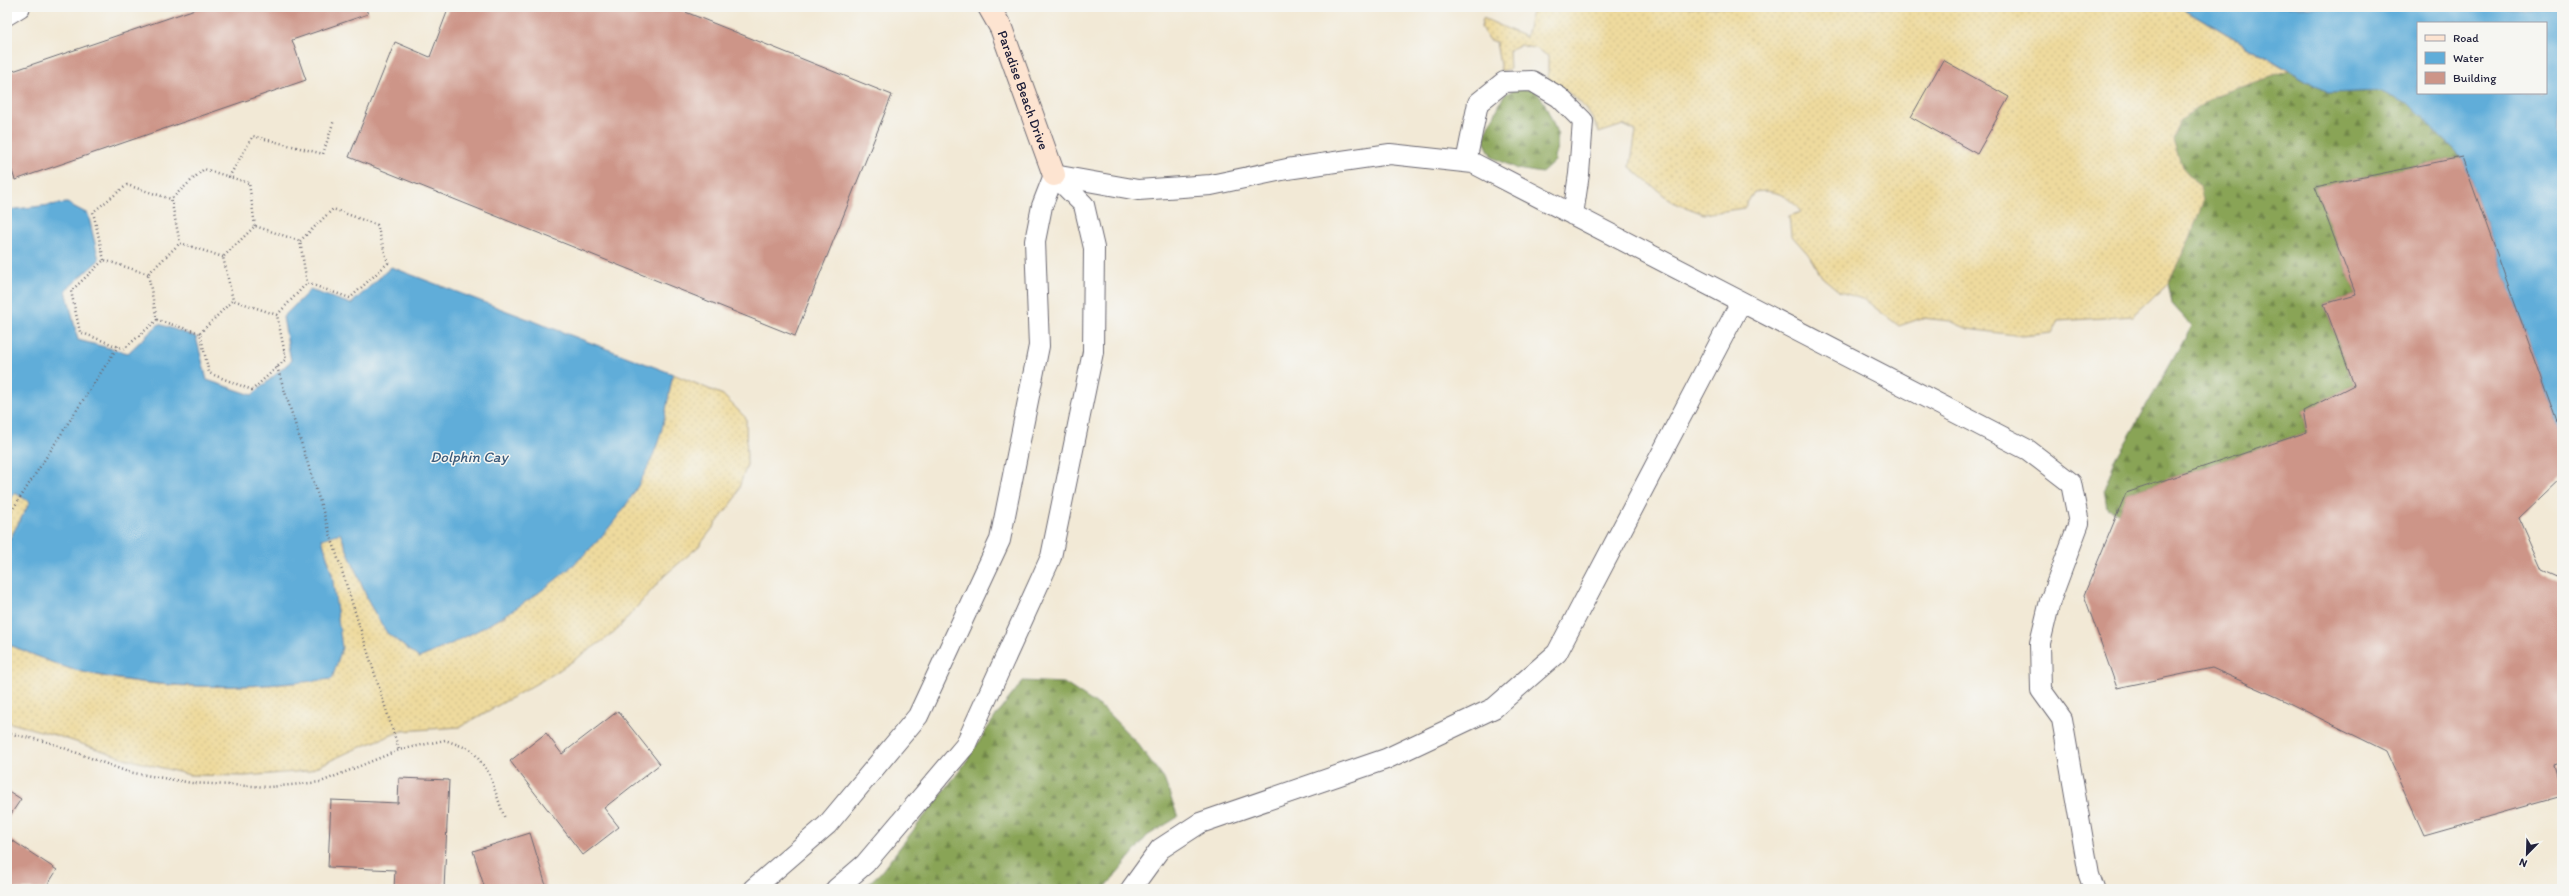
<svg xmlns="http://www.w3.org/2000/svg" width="2569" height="896" font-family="Itim,sans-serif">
<defs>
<pattern id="forest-firs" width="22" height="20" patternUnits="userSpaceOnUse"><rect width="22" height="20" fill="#89a456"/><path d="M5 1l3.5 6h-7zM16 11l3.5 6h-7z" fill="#708548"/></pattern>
<pattern id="sand-dots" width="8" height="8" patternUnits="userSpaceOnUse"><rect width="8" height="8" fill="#eeda9e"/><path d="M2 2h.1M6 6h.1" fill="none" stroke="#ccbb89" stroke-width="1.8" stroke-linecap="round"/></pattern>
</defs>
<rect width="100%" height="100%" fill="#f6f6f2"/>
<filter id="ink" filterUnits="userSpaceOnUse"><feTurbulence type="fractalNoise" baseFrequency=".025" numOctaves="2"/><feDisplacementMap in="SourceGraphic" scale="8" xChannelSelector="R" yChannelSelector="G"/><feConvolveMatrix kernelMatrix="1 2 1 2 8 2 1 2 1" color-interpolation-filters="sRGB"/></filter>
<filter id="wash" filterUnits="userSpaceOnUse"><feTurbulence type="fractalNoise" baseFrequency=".012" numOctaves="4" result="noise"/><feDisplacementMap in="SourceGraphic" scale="16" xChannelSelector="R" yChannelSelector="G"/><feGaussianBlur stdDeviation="0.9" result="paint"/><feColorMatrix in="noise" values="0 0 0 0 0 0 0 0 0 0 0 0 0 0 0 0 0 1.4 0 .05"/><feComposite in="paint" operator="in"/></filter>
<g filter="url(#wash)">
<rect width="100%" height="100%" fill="#f2e9d6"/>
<path fill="url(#forest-firs)" stroke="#566348" d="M2289,71L2328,93L2382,91L2407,103L2462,157L2315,187L2356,295L2324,304L2354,385L2303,411L2307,432L2126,493L2118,513L2107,508L2104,489L2114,463L2192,326L2172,304L2168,283L2190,238L2200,187L2182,167L2173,140L2181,119L2216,95Z
M1517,88L1535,90L1544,102L1558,135L1555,161L1542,173L1517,169L1492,157L1483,139L1504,95Z
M1023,681L1064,683L1105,710L1138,744L1164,779L1178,817L1147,836L1104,889H862L880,873L961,769L997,714Z"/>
<path fill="url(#sand-dots)" stroke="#887e6c" d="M1533,7H2181L2289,71L2216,95L2181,119L2173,140L2182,167L2200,187L2203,201L2190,238L2168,283L2133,316L2059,321L2052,333L2022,336L1968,329L1950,321L1922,318L1899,326L1865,300L1840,292L1822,277L1808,254L1791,235L1789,216L1801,212C1787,195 1776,189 1754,192L1744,208L1704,214L1672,202L1630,167L1636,131L1623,125L1599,133C1589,105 1572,95 1548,79V56L1537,49L1520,45L1509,50L1510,69L1501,71L1496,42L1488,39L1481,27L1483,18L1526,37Z
M673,374L723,395L746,418L747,465L735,499L699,546L664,576L614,633L555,673L460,727L402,731L353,750L308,771L245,776L190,775L127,759L55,735L7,722V644C29,652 52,664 75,670C148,689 221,689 296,683L332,574L322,539L340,533L370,605L387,633L419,658L449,645L504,617L632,496L657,445Z
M15,492L30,502L7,544V503Z"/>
<path fill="#60add9" stroke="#41688a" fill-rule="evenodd" d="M2181,7H2562V434L2462,157L2407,103L2382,91L2328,93ZM2418,23H2546V93H2418Z
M67,203L88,214L99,260L66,290L78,340L128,353L159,324L196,337L207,380L252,395L291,361L283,317L310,290L351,304L391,267L673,374C668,397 665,423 657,445C618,551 518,617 419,658L387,633L370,605L340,533L322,539L332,574L342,648L332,679C246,689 160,691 75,670C52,664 29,652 7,644V544L30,502L15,493L7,503V210Z"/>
<g id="blocks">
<path fill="#cd9588" d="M201,7H365L368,14L292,40L306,80L15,180L7,156V73Z
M449,7H673L892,95L795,336L349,157L395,42L430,57Z
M1943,60L2009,97L1977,154L1911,117Z
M2462,157L2562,434V477L2519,518L2542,570L2562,579V762L2553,765L2562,796L2424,835L2386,751L2277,697L2212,668L2117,688L2084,595L2126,493L2307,432L2303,411L2354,385L2324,304L2356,295L2315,187Z
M618,711L660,764L604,808L619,827L583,855L510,761L546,733L562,754Z
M399,778L449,780L444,889H394L395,870L328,867L331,800L398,803Z
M7,790L21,799L7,820Z
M530,833L547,889H485L473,851Z
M7,837L57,870L45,889H7Z"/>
</g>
</g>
<g filter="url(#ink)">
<use href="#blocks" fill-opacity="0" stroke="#6b6871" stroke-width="1"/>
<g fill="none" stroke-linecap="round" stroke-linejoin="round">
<g stroke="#6b6871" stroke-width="22">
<path id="lane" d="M7,15L20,7
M1466,162L1478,103L1504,82L1532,81L1559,97L1583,121L1579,174L1573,215
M1054,175L1138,190L1211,185L1287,169L1390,154L1473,163L2028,450L2071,483L2079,523L2050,601L2040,643L2041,690L2062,719L2089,875L2094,889
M753,889L827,825L918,716L1000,540L1039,346L1035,241L1042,206L1054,175
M836,889L865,864L965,746L1051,557L1093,352L1094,248L1084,205L1054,175
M1131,889L1160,849L1200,823L1386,759L1494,708L1557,653L1741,302"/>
</g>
<g stroke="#6b6871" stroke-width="24">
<g id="secondary">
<path id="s1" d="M989,7L1001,28L1054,175"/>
</g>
</g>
<path stroke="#6b6871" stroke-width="2.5" stroke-dasharray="1 3" stroke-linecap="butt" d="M229,177L253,136L323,154L334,120
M223,257L180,243L171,199L204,169L249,183L255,226
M104,260L93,212L127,185L171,199
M148,274L104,260L71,291L80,332L124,349L157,320L200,333L209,373L252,390L286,359L277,315L307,283L350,298L388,263L377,225L333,209L300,241L307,283
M277,315L233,300L223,257L255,226L300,241
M157,320L148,274L180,243
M200,333L233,300
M277,367L399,750
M7,518L118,346
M7,733L48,742L128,772L192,783L270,787L321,782L399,750L445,740L472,750L489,773L505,819"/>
<use href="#lane" stroke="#fff" stroke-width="20"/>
<use href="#secondary" stroke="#fde4d1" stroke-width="22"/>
</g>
</g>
<g text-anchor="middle" stroke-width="3" stroke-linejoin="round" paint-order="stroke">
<g font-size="14" fill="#22223b" stroke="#f6f6f2">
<text dy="5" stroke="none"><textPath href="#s1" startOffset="90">Paradise Beach Drive</textPath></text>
</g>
<g font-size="15" font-style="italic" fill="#3b5a7a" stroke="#f6f6f2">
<text x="469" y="462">Dolphin Cay</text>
</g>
</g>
<rect width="2569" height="896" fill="none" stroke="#f6f6f2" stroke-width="24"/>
<rect x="2417" y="22" width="130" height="72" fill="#f6f6f2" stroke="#a1a1a9"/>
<rect x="2425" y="35" width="20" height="6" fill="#fde4d1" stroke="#a1a1a9"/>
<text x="2453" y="42" font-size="12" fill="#22223b">Road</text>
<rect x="2425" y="52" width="20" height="12" fill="#60add9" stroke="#a1a1a9"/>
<text x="2453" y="62" font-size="12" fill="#22223b">Water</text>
<rect x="2425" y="72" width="20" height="12" fill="#cd9588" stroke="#a1a1a9"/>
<text x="2453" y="82" font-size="12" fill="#22223b">Building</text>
<g transform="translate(2527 854) rotate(203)" stroke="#f6f6f2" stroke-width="3" paint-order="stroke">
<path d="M0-3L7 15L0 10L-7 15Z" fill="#22223b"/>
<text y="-6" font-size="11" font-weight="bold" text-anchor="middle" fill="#22223b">N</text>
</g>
</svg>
